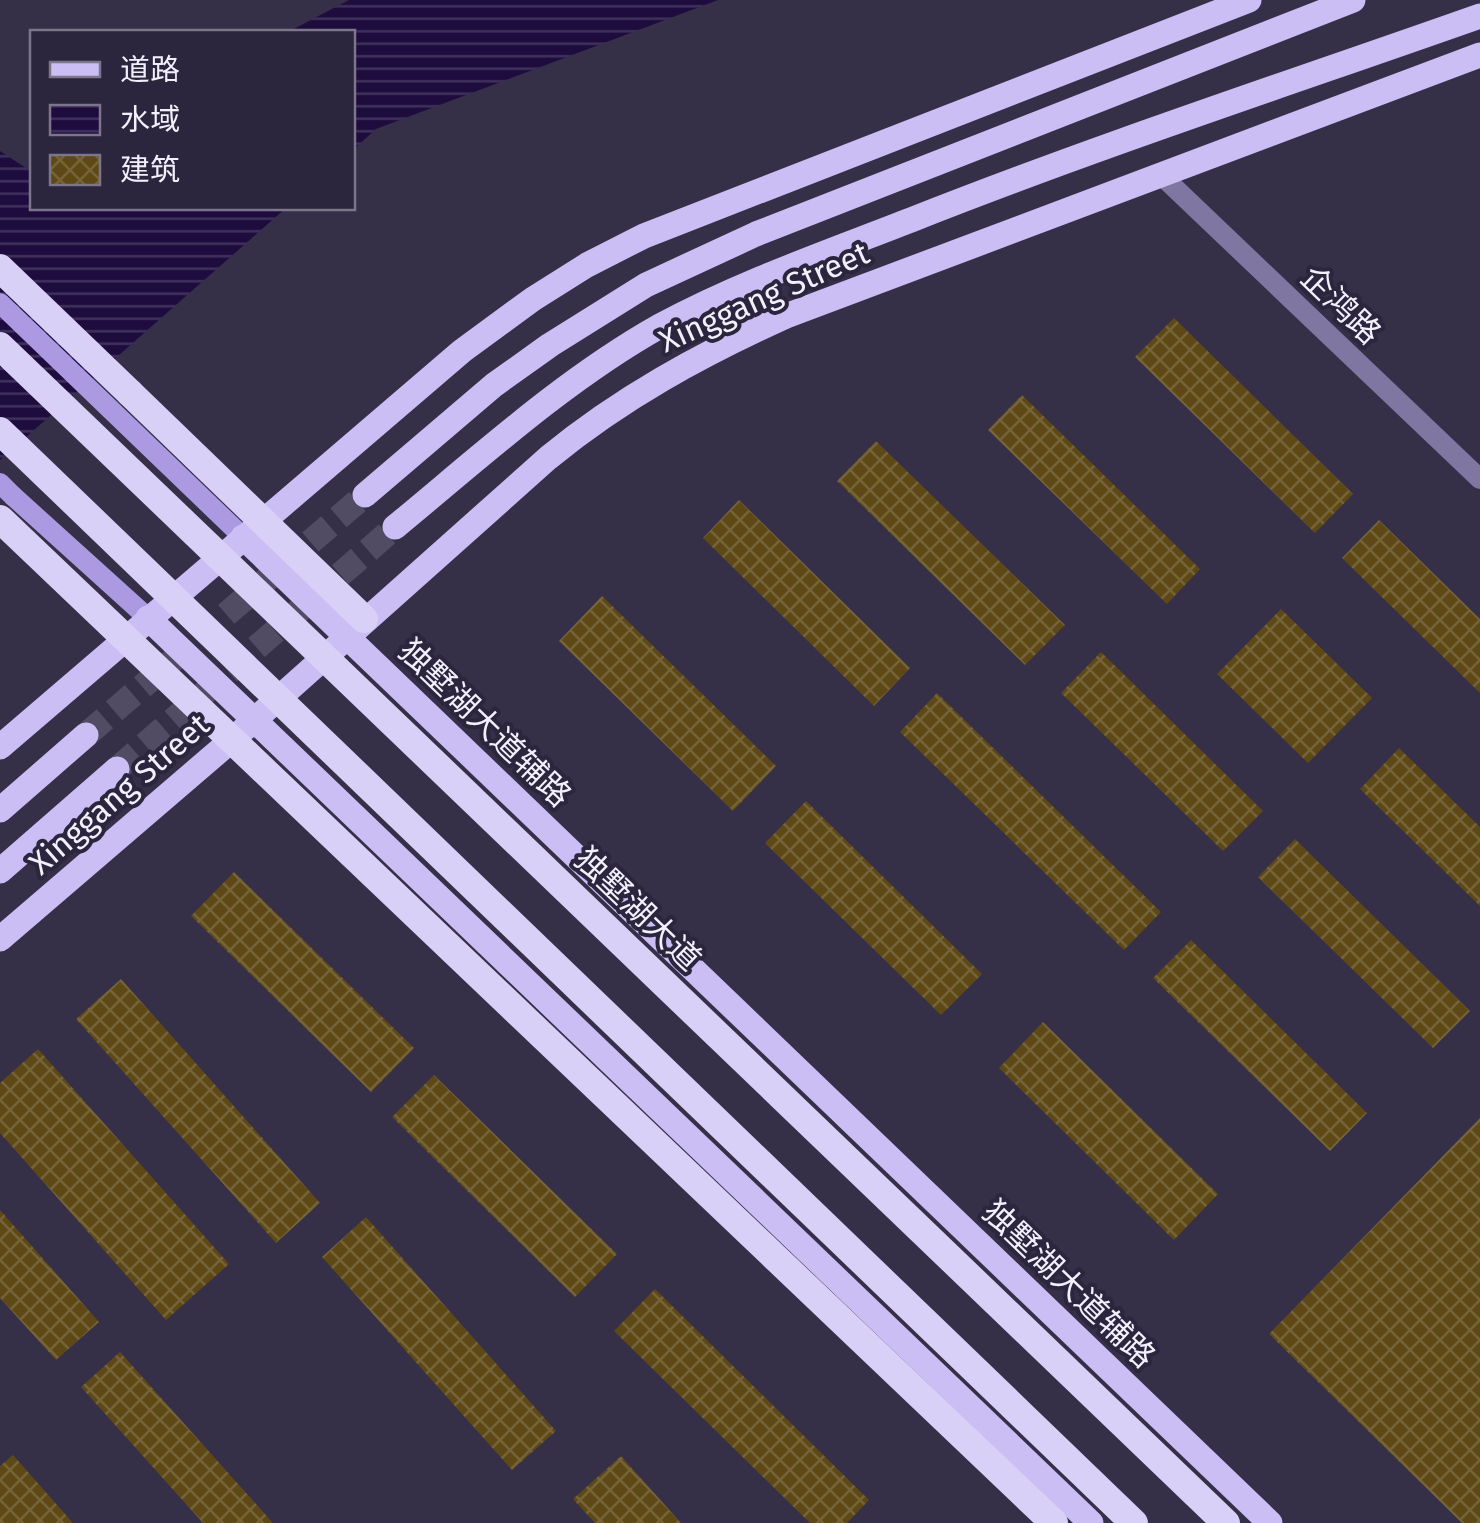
<svg xmlns="http://www.w3.org/2000/svg" width="1480" height="1523" font-family="'Fira Sans','Noto Sans SC',sans-serif">
<defs>
<pattern id="water-rules" width="6" height="5" patternUnits="userSpaceOnUse" patternTransform="scale(2.5)"><rect width="6" height="5" fill="#1f0c3f"/><path d="M0 2.5h6" fill="none" stroke="#40305c"/></pattern>
<pattern id="building-cross-hatch" width="8" height="8" patternUnits="userSpaceOnUse" patternTransform="scale(2.5)"><rect width="8" height="8" fill="#5e4916"/><path d="M0 0l8 8M0 8l8-8" fill="none" stroke="#766439"/></pattern>
</defs>
<rect width="100%" height="100%" fill="#352f48"/>
<path fill="url(#water-rules)" d="M349,0H718L376,129L353,150L352,32H288Z
M0,151L32,172V208H286L0,460Z"/>
<path fill="url(#building-cross-hatch)" d="M1174,318L1353,494L1315,533L1135,357Z
M1022,395L1200,569L1167,604L988,430Z
M876,441L1065,625L1025,665L837,481Z
M739,500L910,668L874,706L703,538Z
M1379,520L1480,619V693L1342,558Z
M602,596L776,766L733,811L559,641Z
M1281,609L1372,698L1308,763L1217,674Z
M1101,652L1263,811L1223,851L1061,693Z
M937,693L1161,912L1124,950L900,732Z
M1399,748L1480,827V906L1360,789Z
M806,801L982,974L941,1015L765,843Z
M1295,839L1470,1011L1433,1048L1258,877Z
M234,872L414,1048L371,1092L191,916Z
M1191,940L1367,1113L1330,1151L1153,978Z
M121,979L320,1203L276,1243L76,1019Z
M1043,1022L1218,1194L1174,1240L999,1068Z
M38,1049L229,1264L166,1320L0,1133V1083Z
M434,1075L617,1254L575,1297L392,1117Z
M1480,1118V1523H1462L1269,1334Z
M0,1210L99,1322L56,1360L0,1298Z
M366,1217L556,1431L512,1470L322,1257Z
M655,1289L869,1500L847,1523H810L614,1331Z
M120,1352L273,1523H203L81,1387Z
M13,1455L73,1523H0V1466Z
M621,1456L681,1523H595L573,1499Z"/>
<g fill="none" stroke-linecap="round" stroke-linejoin="round">
<path stroke="#514c63" stroke-width="25" stroke-dasharray="25 12" stroke-linecap="butt" d="M86,735L365,495
M117,769L395,527"/>
<path stroke="#8076a2" stroke-width="20" d="M1160,174L1480,479"/>
<path stroke="#ab9ae1" stroke-width="20" d="M0,303L243,537
M13,496L148,618"/>
<path stroke="#cabef5" stroke-width="25" d="M365,495L494,385L550,345L646,285L756,234L1353,0
M395,527C480,457 564,380 660,326C740,283 826,253 911,220C1098,146 1290,83 1480,16
M243,537L1270,1523
M148,618L1091,1523
M0,747L462,351L533,299L587,265L644,236L1249,0
M0,810L86,735
M0,871L117,769
M0,939L233,739L548,458C621,398 700,355 786,316L1480,55"/>
<path stroke="#d8d0f6" stroke-width="28" d="M130,393L364,619
M0,519L1054,1523"/>
<path stroke="#ab9ae1" stroke-width="20" d="M0,483L13,496"/>
<path stroke="#d8d0f6" stroke-width="28" d="M0,268L130,393
M0,346L1226,1523
M0,431L1134,1523"/>
</g>
<g text-anchor="middle" stroke-width="8" stroke-linejoin="round" paint-order="stroke">
<g font-size="32" fill="#f2f0fc" stroke="#2b253d">
<text transform="translate(764 297) rotate(-24)" y="11">Xinggang Street</text>
<text transform="translate(1341 305) rotate(44)" y="11">企鸿路</text>
<text transform="translate(485 723) rotate(44)" y="11">独墅湖大道辅路</text>
<text transform="translate(119 794) rotate(-41)" y="11">Xinggang Street</text>
<text transform="translate(638 909) rotate(44)" y="11">独墅湖大道</text>
<text transform="translate(1069 1284) rotate(44)" y="11">独墅湖大道辅路</text>
</g>
</g>
<rect x="30" y="30" width="325" height="180" fill="#2b253d" stroke="#7b7689" stroke-width="2.5"/>
<rect x="50" y="62" width="50" height="15" fill="#cabef5" stroke="#7b7689" stroke-width="2.5"/>
<text x="120" y="80" font-size="30" fill="#f2f0fc">道路</text>
<rect x="50" y="105" width="50" height="30" fill="url(#water-rules)" stroke="#7b7689" stroke-width="2.5"/>
<text x="120" y="130" font-size="30" fill="#f2f0fc">水域</text>
<rect x="50" y="155" width="50" height="30" fill="url(#building-cross-hatch)" stroke="#7b7689" stroke-width="2.5"/>
<text x="120" y="180" font-size="30" fill="#f2f0fc">建筑</text>
</svg>
